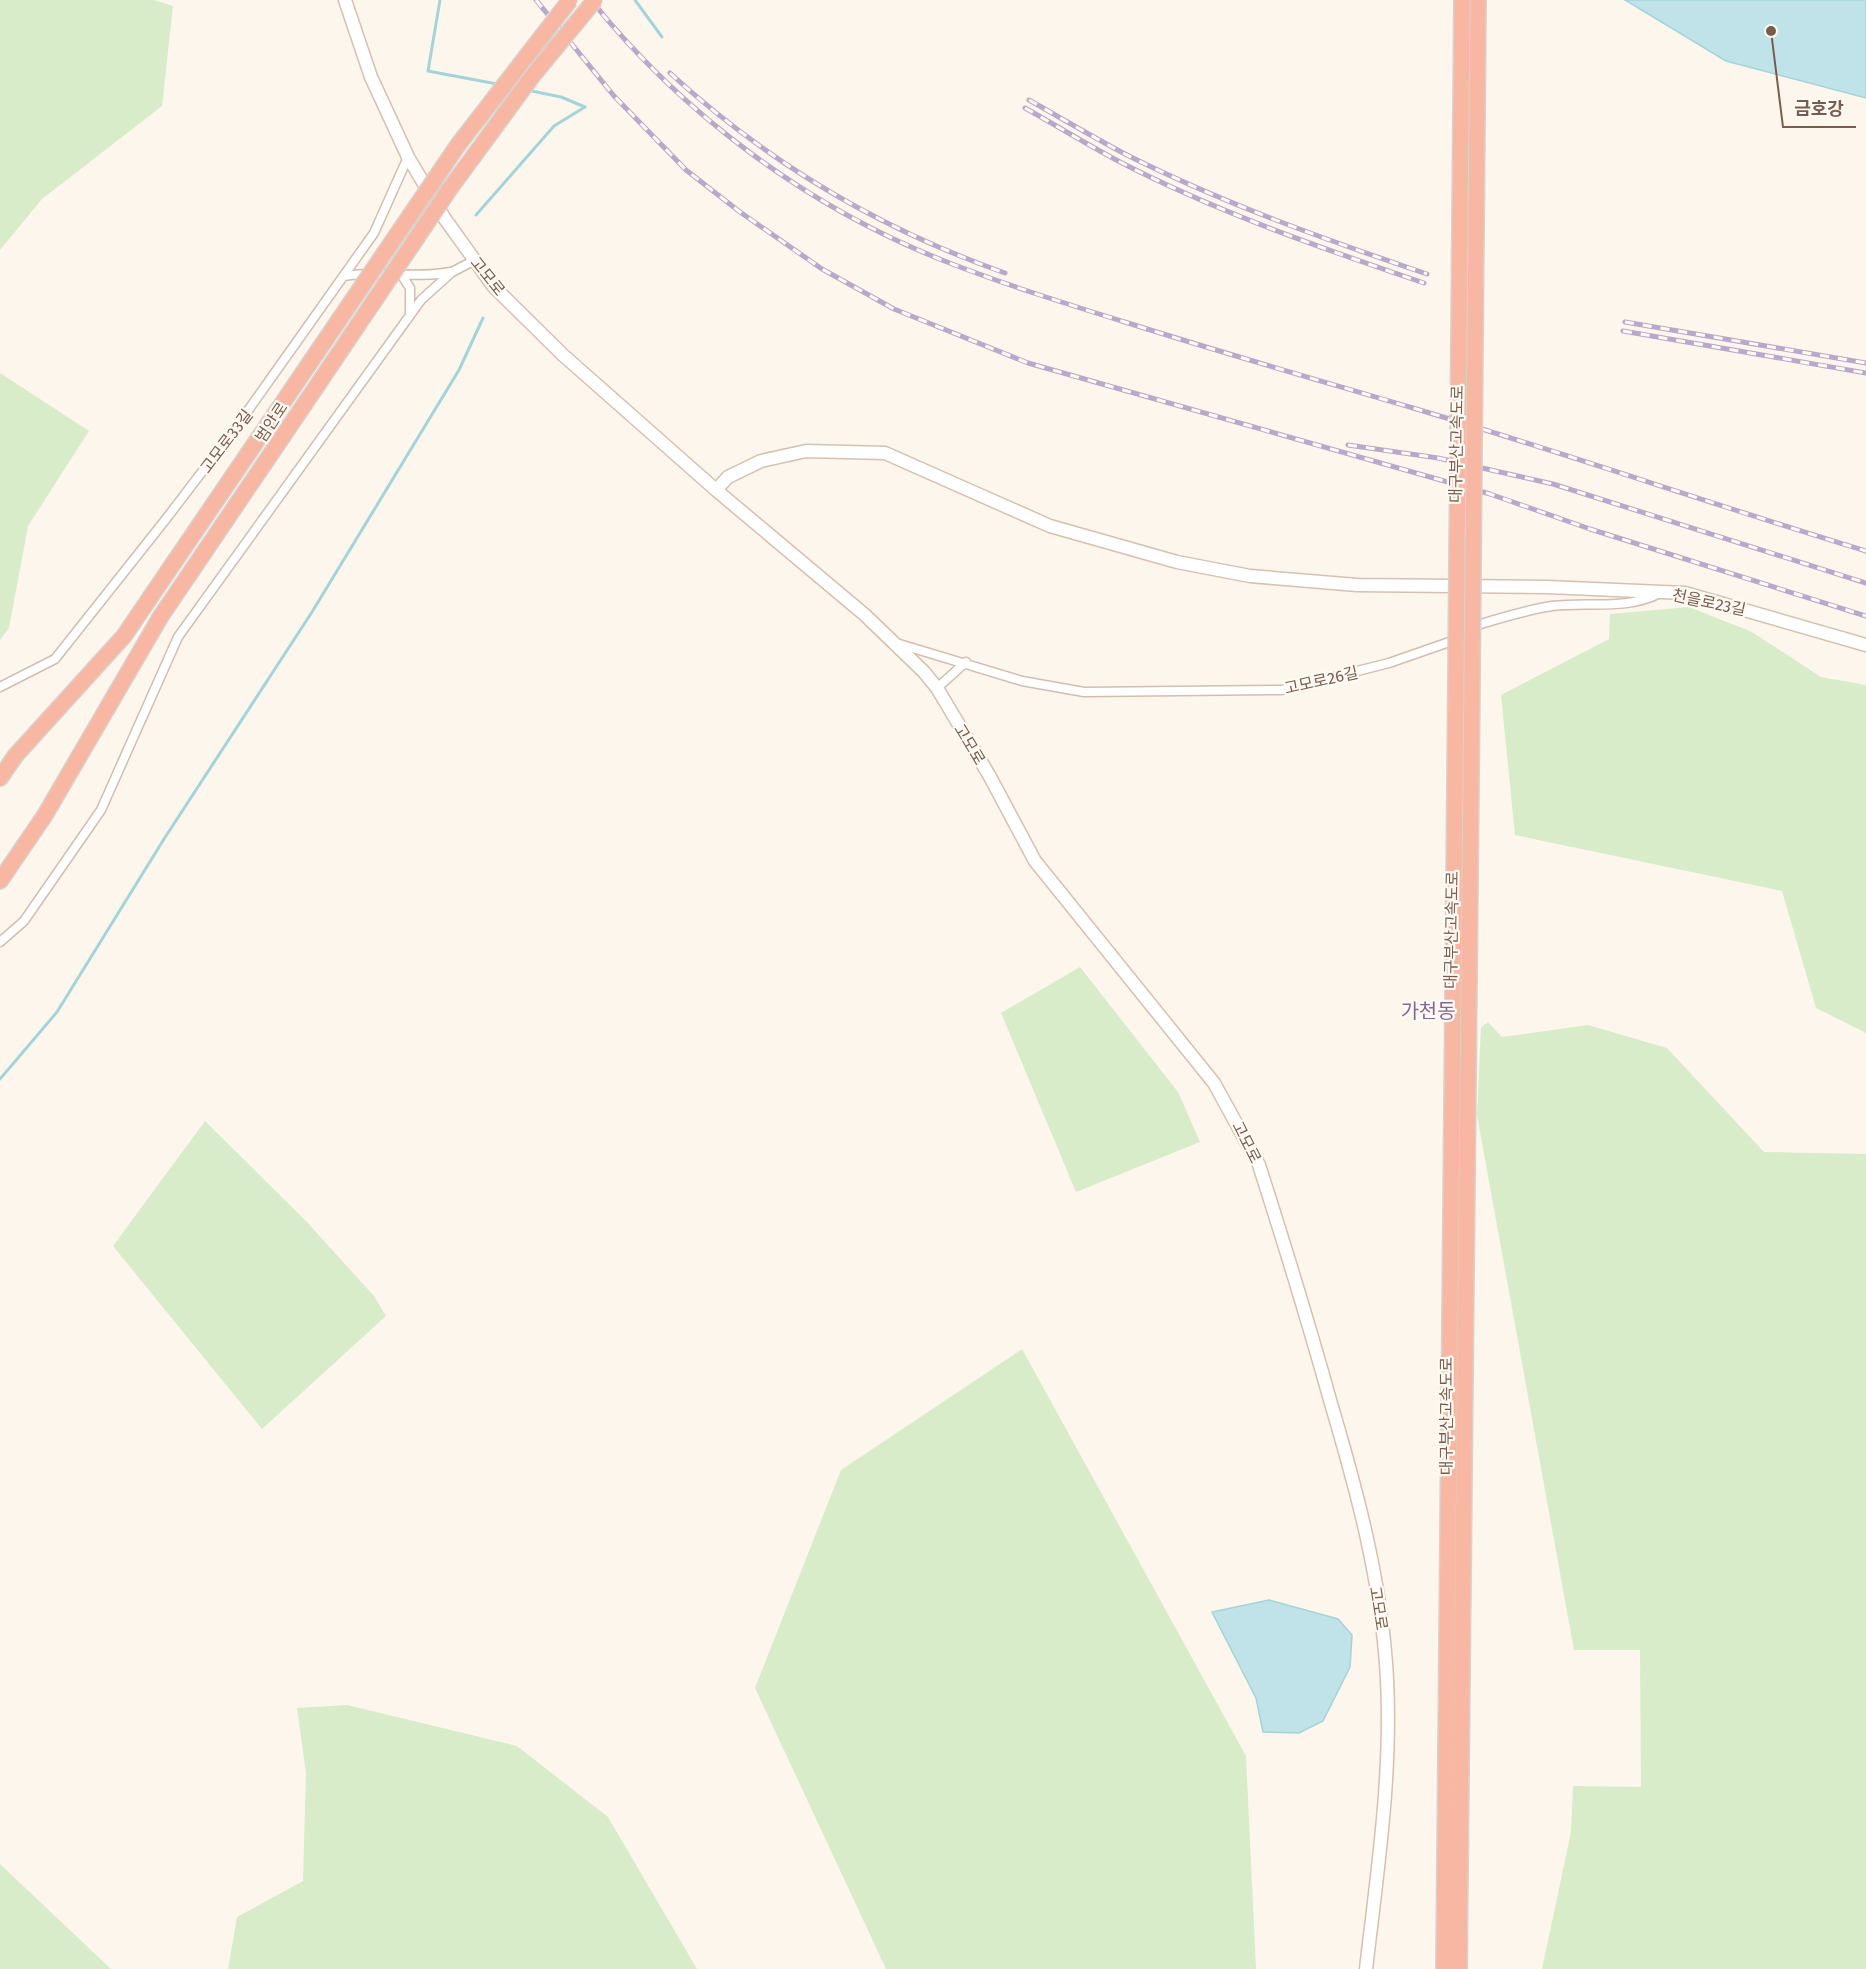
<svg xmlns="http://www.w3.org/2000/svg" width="1866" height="1969" font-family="'Fira Sans','Noto Sans KR',sans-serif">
<rect width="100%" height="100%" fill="#fdf6ec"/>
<path fill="#d8ecc9" d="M0,0H154L173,6L162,106L42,199L0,250Z
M0,373L89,431L28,526L9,628L0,640Z
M1689,607L1752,632L1821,677L1866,685V1033L1816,1008L1782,891L1515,835L1501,695L1609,639L1610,614Z
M1080,967L1178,1092L1200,1142L1076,1192L1001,1013Z
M1488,1022L1502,1037L1588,1025L1667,1048L1764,1152L1866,1154V1969H1542L1571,1832L1573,1786L1641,1787L1640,1650H1574L1477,1115L1481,1027Z
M205,1121L305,1220L374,1296L386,1316L262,1429L113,1246Z
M1022,1349L1246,1756L1256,1969H886L755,1688L841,1470Z
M347,1705L517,1746L608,1817L697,1969H228L237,1917L303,1881L306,1773L297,1708Z
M0,1864L111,1969H0Z"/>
<path fill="#bfe3e8" stroke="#a5d3da" stroke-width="1.5" d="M1625,0H1866V98L1726,61Z
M1269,1600L1338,1619L1352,1635L1350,1667L1323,1721L1299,1733L1263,1732L1256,1698L1212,1612Z"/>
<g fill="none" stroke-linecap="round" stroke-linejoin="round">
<path stroke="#a5d3da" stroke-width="3" d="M440,0L428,71L497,84
M635,0L662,37
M527,90L561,97L585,107
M476,215L554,126L585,107
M0,1079L57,1012L164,839L312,612L459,370L483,318"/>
<g stroke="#d1beb0" stroke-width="11">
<path id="street" d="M401,274L410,288V313
M344,276C379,270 415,279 451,272
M1471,627C1497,619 1525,610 1552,606C1589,601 1625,611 1660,593
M896,643L1022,681L1084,692L1282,690L1389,663L1458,639
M0,687L55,659L166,519L237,426L374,233L408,157
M937,688L966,662
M0,942L24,921L101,810L178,637L421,300L452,272L475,260"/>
</g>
<g stroke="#d6c0b0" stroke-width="15">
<path id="secondary" d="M345,0L371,77L408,157L445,219L494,287L563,355L716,490L865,615L924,672L937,688L989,775L1035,861L1214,1083L1259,1165C1284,1243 1308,1321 1330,1400C1357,1491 1382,1583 1387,1679C1392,1776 1377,1874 1366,1969
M716,490L728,477L761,461L806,451L885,453L1050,526L1177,562L1250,576L1357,585L1548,587L1685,593L1866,645"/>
</g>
<g stroke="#dad1cd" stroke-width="18">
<path id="highway" d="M451,187L534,74
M0,778L16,755L124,636L288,395
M0,881L45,815L161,616L304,405
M1444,1969L1456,675
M1459,1969L1472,678"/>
</g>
<use href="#street" stroke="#fff" stroke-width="8"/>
<use href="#secondary" stroke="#fff" stroke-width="12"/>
<use href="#highway" stroke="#f7b7a3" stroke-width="15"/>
<g stroke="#b9a8c9" stroke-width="5">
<path id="rail" d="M536,0L614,96L686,170L740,212L822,269L894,309L1028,363L1490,494L1590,529L1866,616
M591,0C683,115 809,208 947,262C1006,285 1067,304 1128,323C1223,353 1318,380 1413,408C1565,453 1714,505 1866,551
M670,73C767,162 880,229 1005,273
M1029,100C1061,118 1093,137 1125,154C1222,203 1324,239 1427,274
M1025,108C1057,126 1088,145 1120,162C1217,212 1321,248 1424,283
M1625,322L1866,363
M1623,331L1866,373
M1348,445L1438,458L1553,484L1866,583"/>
</g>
<use href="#rail" stroke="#fffaf3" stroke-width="3" stroke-dasharray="9" stroke-linecap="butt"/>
<g stroke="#dad1cd" stroke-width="18" stroke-linecap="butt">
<path id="highway-bridge" d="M534,74L595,0
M288,395L458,145L570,0
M304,405L451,187
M1456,675L1462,0
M1472,678L1478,0"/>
</g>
<use href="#highway-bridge" stroke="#f7b7a3" stroke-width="15"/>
</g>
<g text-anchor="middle" stroke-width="4.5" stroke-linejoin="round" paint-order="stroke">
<g font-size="16" fill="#7a5c4d" stroke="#fffaf3">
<text transform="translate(488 276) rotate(51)" y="6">고모로</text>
<text transform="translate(271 422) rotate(-56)" y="6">범안로</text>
<text transform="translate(226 441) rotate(-53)" y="6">고모로33길</text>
<text transform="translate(1456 444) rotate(-89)" y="6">대구부산고속도로</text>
<text transform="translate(1709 602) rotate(12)" y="6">천을로23길</text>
<text transform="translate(1321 680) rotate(-13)" y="6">고모로26길</text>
<text transform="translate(970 744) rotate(59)" y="6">고모로</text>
<text transform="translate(1451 930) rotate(-89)" y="6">대구부산고속도로</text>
<text transform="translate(1247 1142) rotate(63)" y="6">고모로</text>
<text transform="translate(1446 1416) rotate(-90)" y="6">대구부산고속도로</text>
<text transform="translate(1379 1608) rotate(81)" y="6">고모로</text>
</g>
<g font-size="20" fill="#846695" stroke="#fffaf3">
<text x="1428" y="1018">가천동</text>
</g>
</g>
<path fill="none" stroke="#7a5c4d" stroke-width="2" d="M1771 31L1783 127H1856"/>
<circle fill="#7a5c4d" stroke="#fffaf3" stroke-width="2" cx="1771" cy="31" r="6"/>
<g font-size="18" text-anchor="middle" font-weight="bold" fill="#7a5c4d" stroke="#fffaf3" stroke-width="4.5" stroke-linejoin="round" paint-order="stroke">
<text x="1819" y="115">금호강</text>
</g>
</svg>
